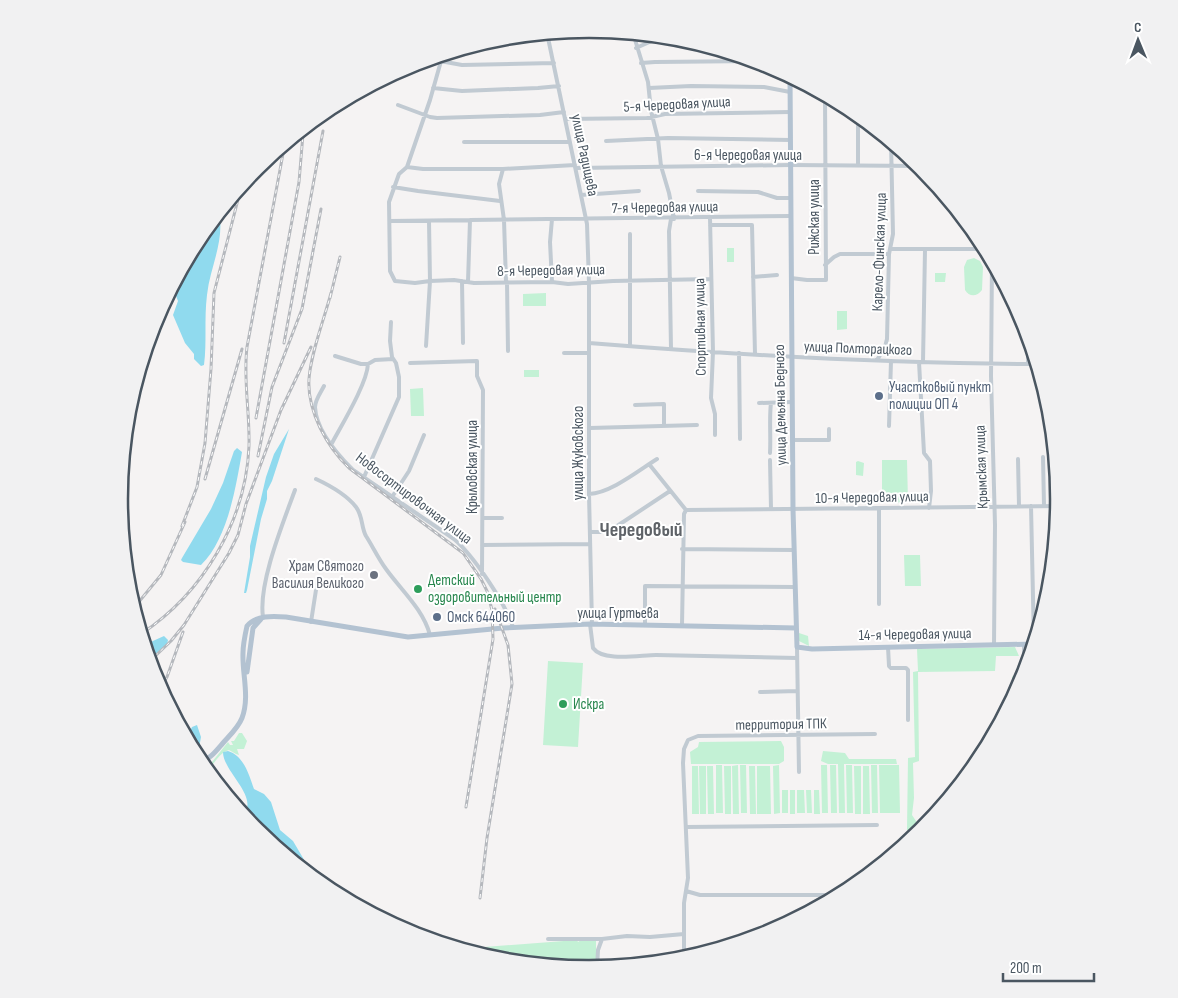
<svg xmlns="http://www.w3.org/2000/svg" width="1178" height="998" font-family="'Sofia Sans Condensed',sans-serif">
<rect width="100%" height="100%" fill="#f5f3f3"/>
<path fill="#c3f1d5" d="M727,248H734V262H727Z
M974,258L980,261L983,267L982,290C977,297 969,297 965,290L964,267L967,260Z
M935,273H946L945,282H935Z
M546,293V306H523V294Z
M837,311H847V329L837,330Z
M524,370H539V377H524Z
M423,388L424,416H411L410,389Z
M882,460H907L908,502L882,503Z
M858,461L864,463L863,476L856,475V462Z
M904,555H920L921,586H905Z
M799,633L808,636L809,646L799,641L798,634Z
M1015,647L1019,656H996L995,671L918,672L919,761L913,763L914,798L912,815L918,824V831L914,833L907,830L908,758L915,757L913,672L918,671L917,649Z
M548,661L583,663L578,747L543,745Z
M1015,674L1020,679V686L1013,699L1012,677Z
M239,733H242L247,741L244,749H237L239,755L236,754L229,750C218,753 216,764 206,770L204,767L212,762L228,742L230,745H233L231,741H234Z
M781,741L784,747V761L779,764H691L690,752L698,747L699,742Z
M823,751L845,753L849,759H896L897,764H844L845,813H839L838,764H828L821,761Z
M716,765H722L723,813H716Z
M738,765L739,814H733L732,766Z
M740,765H746L747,813H741Z
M779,765L780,813L774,814L773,766Z
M821,765H827L828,813H822Z
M830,765H836L837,813H831Z
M846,765H852L853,813H847Z
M871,765H877L878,813H872Z
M879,765H899L900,813H880Z
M692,766H698L699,814H692Z
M699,766H706V814H700Z
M707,766H713L714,814H708Z
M724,766H731V814H725Z
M749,766H755L756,814H750Z
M757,766H770L771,814H757Z
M854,766H861V814H855Z
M863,766H869L870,814H863Z
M782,790H788V813H782Z
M790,790H795V814H790Z
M797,790H804L805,813H797Z
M806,790H811L812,813H807Z
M814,790H819L820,814H814Z
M577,940L578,942L581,940L596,941V969H589L497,960L483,956L484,947Z"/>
<path fill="#90daee" d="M219,212C225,241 210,267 207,295C204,319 207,342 204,365L201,366L194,359V354L185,343L173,315L178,301L172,286L198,238Z
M289,429L272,481L267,491V499L261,519L247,590L246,593H244L250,557V546L266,477L274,454Z
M237,448L242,452C236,486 228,539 201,565L183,562L181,560L182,558L211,509L223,483L234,451Z
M164,636L168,640L167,644L149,660L144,645Z
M197,725L201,737L199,748L193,750L186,739L192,727Z
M228,751C244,756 249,775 254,789L264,794L271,802L280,830L293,841L316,880L256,831L243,815C260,797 223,772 223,752Z"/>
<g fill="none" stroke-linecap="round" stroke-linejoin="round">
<path stroke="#c1cad2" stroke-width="4" d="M547,33L587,224L589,283V494L592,624
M633,33L648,82L651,111L658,139L661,166L669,193L674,219
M636,48L663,36
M443,54L430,100L407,167L399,174L389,202L390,271L395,281L415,283L430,281L454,280L474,283L552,282L568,284L613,281L711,279
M429,59L462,65L554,63
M641,63L655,62L756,61
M433,88L462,91L538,88L559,86
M649,88L691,86L764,87L790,92
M398,105L430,117L437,118L540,115L564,112
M858,114V166
M566,119L647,118L665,114L790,112
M606,141L668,138L790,140
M464,142H570
M407,167L423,169H503L575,165
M576,168L790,165L921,166
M503,169L499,184L504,220L506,282
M393,187L418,191L500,201
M698,191L758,192L777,198H790
M581,195L639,191
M710,218L713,352L711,398L715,414V435
M390,221L790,216
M710,225H752L755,354
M890,249H981L992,260
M992,260L991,376L995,525L994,645
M825,265L834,257L840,254H889
M753,277L777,275
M791,278L807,280H826L825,95
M992,279L1001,278
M462,281L463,343
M468,282L470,220
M507,282L508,351
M552,282L550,242L552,219
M1028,333V364
M589,343C738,355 888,364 1037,364
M426,346L430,281L429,221
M630,346V234
M671,349L669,231L671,219
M564,353H589
M739,353L740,439
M335,356L361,364H368L375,360L393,359
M877,360L885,347L887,339L889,254L893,234L891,142
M919,362L924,453L930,461L931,491L929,508
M923,362L925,250
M410,363L477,361V376L483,390L482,574
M324,386C321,392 315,400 315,407C316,430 338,455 353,470L454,539C474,556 505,603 513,627
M759,403L792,402
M635,405L664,404V425
M889,426L891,361
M590,428L697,425
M793,440H829V429
M331,445C341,426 367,384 368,364
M770,453C771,436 769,419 771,403
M1043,457L1044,506
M1018,459L1019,506
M770,460L771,509
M649,464L686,510
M364,477L399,397V377L396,363L392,357L390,341L391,322
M316,479C331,486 346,494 356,507C363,516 361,527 366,536C373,547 378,558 386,569C401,590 423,609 430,635
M589,494C611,493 639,470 657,459
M392,497L409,471L424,435
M1031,506L1034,643
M879,509V604
M686,510L1059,506
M483,518H502
M590,532H616L617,526L670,491
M482,545L590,544
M682,549L794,550
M263,617C258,584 283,523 295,490
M311,622L318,577
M590,624L593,648C603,662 640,655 656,655L797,658
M645,625V586L795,587
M682,625L684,514L686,510
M1024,644V676
M797,647L799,772
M888,647L889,666L891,668H906L908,670V720
M760,692L797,691
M686,827L877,825
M686,891L700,895H842
M548,939H602L627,936L650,937L684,934
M701,954V948L723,947
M684,959V903L688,878L683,763L684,749L688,740L698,736L875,734
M597,968L598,950L602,939"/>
<path stroke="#b3c2d1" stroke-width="5" d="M790,76L793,509L797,647L812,649L1034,644
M247,672L253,628L261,619
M200,763C210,759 216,751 223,743C230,735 238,728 242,718C250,697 242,674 243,653C243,644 245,635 247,626C256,615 273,616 286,617L408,637L503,628L590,624L796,628"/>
<g stroke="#b5b8bd" stroke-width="3">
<path id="rail" d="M331,293C324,320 311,352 309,379C307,411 327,447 349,468L463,553L481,579L487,591L492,610L493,639L466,807
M330,298L340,257
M284,343L323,131
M256,418L299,182L303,134
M258,456L272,387L302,309L321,209
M205,479L242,349
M182,526L197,487L205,443L211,369L214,293L242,184
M133,609L161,575L185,522
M141,634C203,593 246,521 249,446C250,413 243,380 247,347L285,143
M149,662L171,641L184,625L229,553L238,535L246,504L281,410L311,347
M160,688L167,677L183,632
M480,898L487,838L512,684L508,645L495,609"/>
</g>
<use href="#rail" stroke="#fff" stroke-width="1" stroke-dasharray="4" stroke-linecap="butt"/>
</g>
<g fill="#5c6f8a" stroke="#fff" stroke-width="2">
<circle cx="879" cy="396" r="5"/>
<circle cx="437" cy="617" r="5"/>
</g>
<circle fill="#6b7280" stroke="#fff" stroke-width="2" cx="374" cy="575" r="5"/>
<g fill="#2e9e5b" stroke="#fff" stroke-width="2">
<circle cx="418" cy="589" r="5"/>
<circle cx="563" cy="704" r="5"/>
</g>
<g text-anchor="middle" stroke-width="4" stroke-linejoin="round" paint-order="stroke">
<g font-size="15" fill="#4a5661" stroke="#fff">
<text transform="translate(677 104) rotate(-3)" y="5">5-я Чередовая улица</text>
<text transform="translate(585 155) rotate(78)" y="5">улица Радищева</text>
<text x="748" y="160">6-я Чередовая улица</text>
<text transform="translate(665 207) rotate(-1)" y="5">7-я Чередовая улица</text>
<text transform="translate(814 217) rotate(-90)" y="5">Рижская улица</text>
<text transform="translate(879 252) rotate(-88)" y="5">Карело-Финская улица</text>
<text transform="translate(551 270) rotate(-1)" y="5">8-я Чередовая улица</text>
<text transform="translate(700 327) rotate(-91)" y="5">Спортивная улица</text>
<text transform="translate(858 348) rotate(2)" y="5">улица Полторацкого</text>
<text transform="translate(780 405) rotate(-91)" y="5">улица Демьяна Бедного</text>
<text transform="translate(578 453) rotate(-90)" y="5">улица Жуковского</text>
<text transform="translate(472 467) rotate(-90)" y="5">Крыловская улица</text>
<text transform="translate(981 467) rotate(-92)" y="5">Крымская улица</text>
<text transform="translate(872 497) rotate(-1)" y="5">10-я Чередовая улица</text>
<text transform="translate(414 498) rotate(37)" y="5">Новосортировочная улица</text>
<text x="618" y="618">улица Гуртьева</text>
<text transform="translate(915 634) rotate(-1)" y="5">14-я Чередовая улица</text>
<text transform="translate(781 724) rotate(-1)" y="5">территория ТПК</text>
</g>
<g font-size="15" fill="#4e5e75" stroke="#fff" text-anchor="start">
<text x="889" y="392">Участковый пункт<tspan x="889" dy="17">полиции ОП 4</tspan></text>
<text x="447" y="622">Омск 644060</text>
</g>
<g font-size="15" fill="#5b616d" stroke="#fff" text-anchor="end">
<text x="364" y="571">Храм Святого<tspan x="364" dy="17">Василия Великого</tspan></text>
</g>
<g font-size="15" fill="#27864d" stroke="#fff" text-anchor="start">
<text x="428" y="585">Детский<tspan x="428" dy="17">оздоровительный центр</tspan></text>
<text x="573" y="709">Искра</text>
</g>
<g font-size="20" font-weight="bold" fill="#5f6368" stroke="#fff">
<text x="641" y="536">Чередовый</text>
</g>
</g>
<path d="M0 0H1178V998H0ZM128 499a461 461 0 1 1 922 0a461 461 0 1 1-922 0Z" fill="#f1f1f2" fill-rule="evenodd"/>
<path fill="none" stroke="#4a5661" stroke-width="2.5" d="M128 499a461 461 0 1 1 922 0a461 461 0 1 1-922 0Z"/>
<g transform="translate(1138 40) rotate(359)" stroke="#ffffff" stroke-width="4" paint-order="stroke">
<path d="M0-4L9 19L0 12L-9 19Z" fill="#4a5661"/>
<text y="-8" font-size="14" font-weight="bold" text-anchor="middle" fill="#4a5661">С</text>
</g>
<path d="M1003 973v8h91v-8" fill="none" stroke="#4a5661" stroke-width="2.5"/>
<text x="1010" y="973" font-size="15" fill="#4a5661" stroke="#ffffff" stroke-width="4" paint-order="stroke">200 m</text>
</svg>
